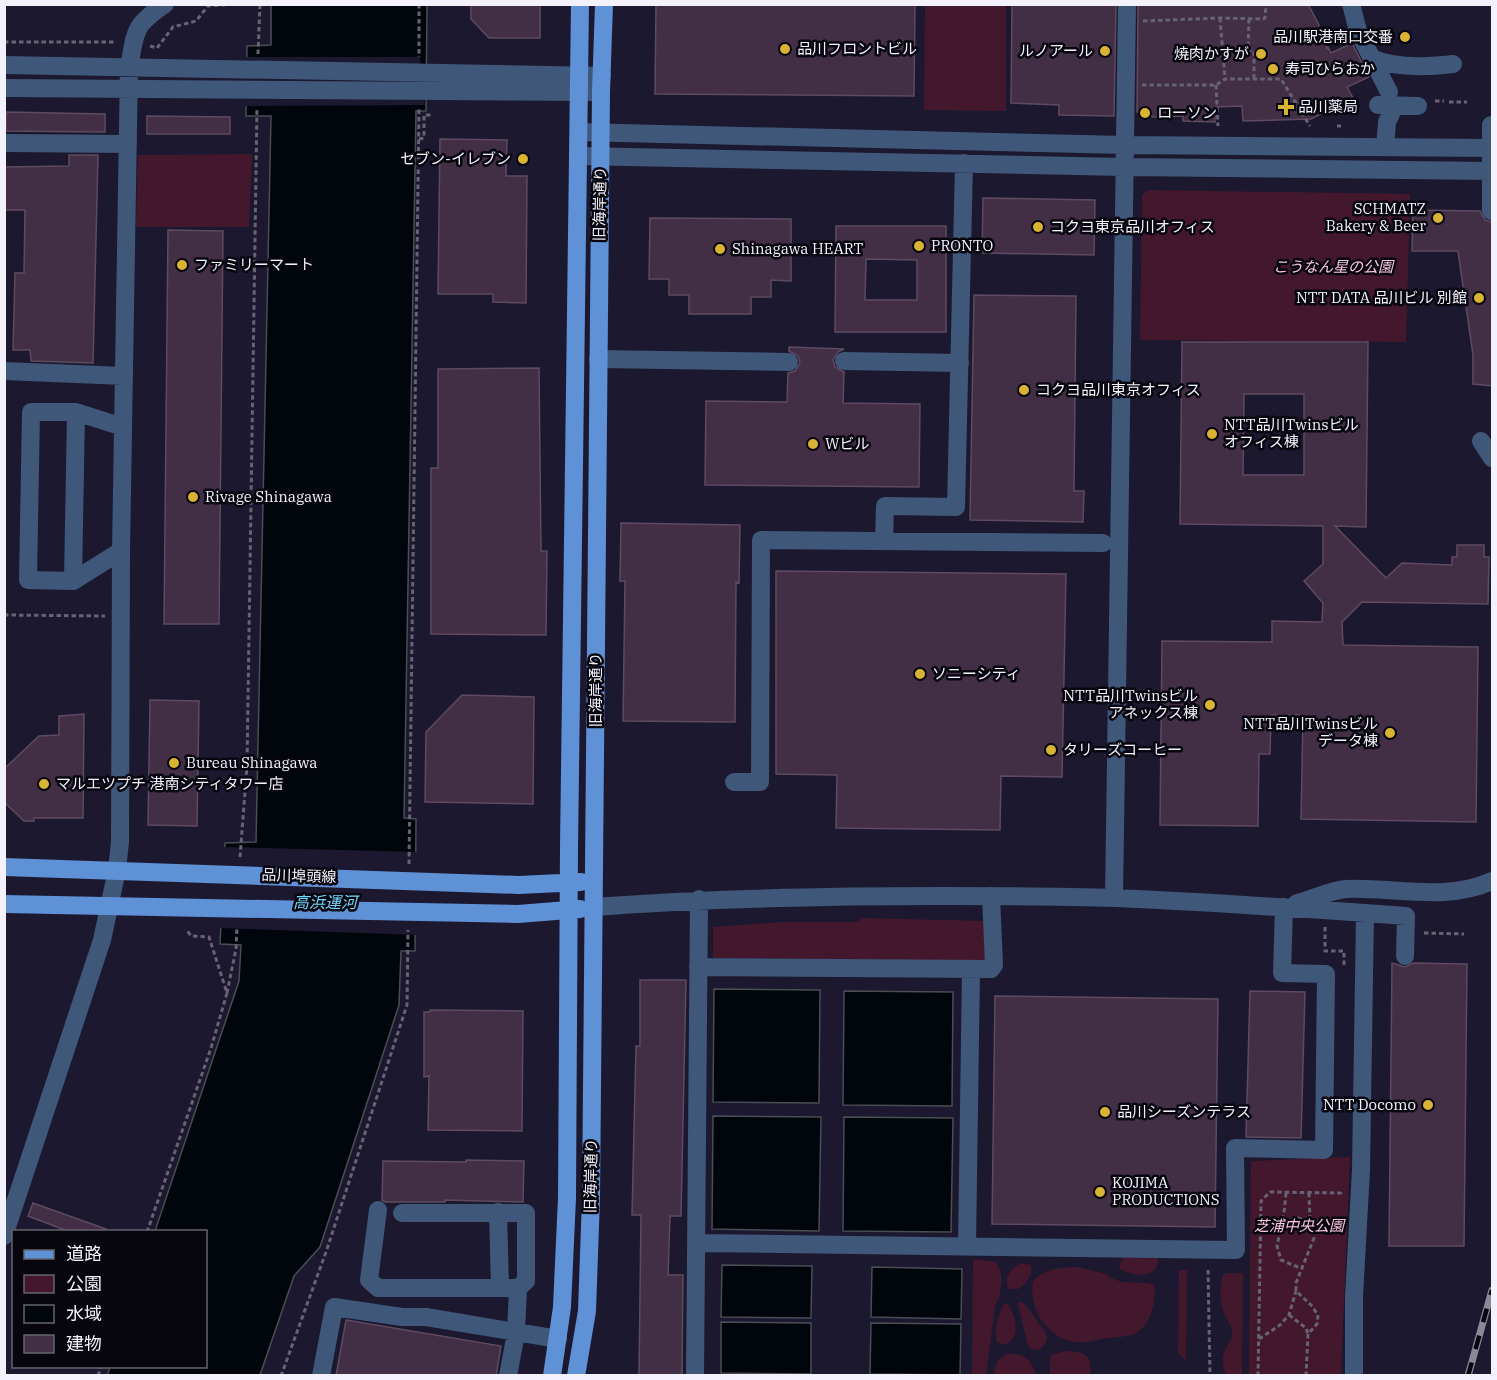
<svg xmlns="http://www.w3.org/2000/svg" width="1497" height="1380" font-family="'IBM Plex Serif','Noto Sans JP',serif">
<rect width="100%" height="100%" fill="#1c182f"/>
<path fill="#44182c" d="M925,5H1006V111L924,110Z
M252,154L249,227H136L138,155Z
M1149,190L1410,194L1406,342L1140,340L1142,195Z
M862,918L987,921L988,961L713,958V927L781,922H857Z
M1350,1157L1341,1375L1249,1376L1251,1161Z
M1125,1253H1159C1158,1257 1158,1264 1156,1268C1150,1279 1128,1274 1120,1269V1264Z
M973,1259L996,1262C1005,1276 1002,1292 995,1306L986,1375H972Z
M1020,1263L1031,1265C1033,1276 1026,1284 1018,1289H1009C1003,1278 1011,1269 1020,1263Z
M1077,1267L1107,1274L1111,1278L1122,1282L1148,1283L1154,1285C1157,1298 1151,1323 1139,1331C1131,1337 1117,1337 1107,1338C1098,1339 1085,1344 1075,1342C1047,1338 1028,1308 1033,1281C1046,1268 1059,1268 1077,1267Z
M1179,1270H1187L1186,1360L1178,1353Z
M1227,1273H1243L1242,1375H1226C1215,1348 1235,1345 1232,1330C1231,1325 1226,1319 1224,1313C1219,1301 1220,1287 1223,1275Z
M1019,1302L1024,1303L1046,1333L1047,1339L1044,1345L1038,1350L1031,1349L1028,1346L1018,1304Z
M1004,1304H1008C1016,1318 1022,1338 1004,1345L997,1342C993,1330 998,1315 1004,1304Z
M1067,1351C1085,1352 1093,1355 1090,1375H1050V1357L1053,1354Z
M1006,1354C1024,1352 1031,1359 1036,1375H994C995,1366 996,1359 1006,1354Z"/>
<path fill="#00060c" stroke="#494d54" stroke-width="1.5" d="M271,5H427L426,111H416L404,818L416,819L415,951H401L399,1005L320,1247L294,1276L260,1375L107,1376L110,1367L206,1366V1232L155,1231L239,981L241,945L220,944L225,843L256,842L271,116H246L247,46L271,45Z
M714,989L820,990L819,1103L713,1102Z
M844,991L953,992L952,1106L843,1105Z
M713,1116L821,1117L819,1231L712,1229Z
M844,1117L953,1118L951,1232L843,1231Z
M722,1265L812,1266L811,1318L721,1317Z
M872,1267L962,1269L961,1319L871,1317Z
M721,1322L811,1323V1374L721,1373Z
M871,1323L961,1324L960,1375L870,1374Z"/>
<path fill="#1c182f" d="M243,57H420L425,105L243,106Z
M222,847L419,852L418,935L218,928Z"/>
<path fill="#422f45" stroke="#5e4b61" stroke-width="1.5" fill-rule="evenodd" d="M471,4H540V38H489L471,19Z
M656,4H915L914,96L655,94Z
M1012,4L1116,5L1114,116L1059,115V105L1011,103Z
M1141,4H1308L1319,25L1320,32L1327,48L1328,47L1331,53L1352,43L1369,77L1347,87L1353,98L1311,119L1243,121L1242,106L1215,107V122L1183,121V116L1153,117L1137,112L1138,6Z
M6,112L105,114V132L6,131Z
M147,116L230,117V134H147Z
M440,139L507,140L506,176H527L526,303L493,302V294H438Z
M69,155H98L93,363L31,361L30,350H13L15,273H24L25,210H4V167L69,166Z
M983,198L1095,200L1094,255L982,253Z
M1413,210L1480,211L1485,220L1492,222V386L1473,384V355L1458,251H1412Z
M650,218L791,219V281L771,280V297H751V314H689V295H669V279H649Z
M836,226H946V332H835ZM866,259L917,260V300H865Z
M168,230L223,231L219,624H164Z
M974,295L1076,296L1074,491H1084L1083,522L970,520Z
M1182,342H1368L1366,527L1335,526L1386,578L1402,563L1452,565V557H1457V545H1484V557H1489L1488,604L1362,602L1342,622L1343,645L1478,647L1476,822L1301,819L1303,715H1271L1270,754H1259L1258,826L1160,825L1162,641L1272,642V621L1322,622L1323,603L1304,581L1323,564V526L1180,524ZM1244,394H1304V475H1243Z
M789,347L844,349L838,352L833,360L835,367L844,372L843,403L920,404L919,487L705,485L706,401L787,402L788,373L795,371L800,363L798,356L789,351Z
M539,368L541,551H547L546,635L431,634V468H438V369Z
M621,523L740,525L739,583L736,582L735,722L623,721L625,581H620Z
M776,571L1066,574L1062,777L1001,776L1000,830L836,828L837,775L776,774Z
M462,695L534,697L533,804L425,802L426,732Z
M150,700L199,701L197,826L148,825Z
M84,714L83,818H34V821H24L4,802V769L39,736L59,735V716Z
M1392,963L1405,967L1413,963L1467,964L1464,1246H1389Z
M640,980H686L681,1216H670L668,1275H683L682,1376H639L641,1215H632L636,1046H640Z
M1250,991L1305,992L1301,1138L1246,1137Z
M995,996L1218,999L1215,1227L992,1224Z
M430,1010L523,1011L522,1131L428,1130L429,1076L424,1077V1012H430Z
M466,1160L524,1161L523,1202L445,1200V1202H385L382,1200L383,1161L466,1162Z
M33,1203L106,1229V1232H70L28,1216Z
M346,1320L501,1346L496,1376H336Z"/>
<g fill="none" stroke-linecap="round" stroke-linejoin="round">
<path stroke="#666375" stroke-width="3" stroke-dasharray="4.5 3" stroke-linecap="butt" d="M419,4V57
M1220,18L1225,79
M1249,19L1248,50L1254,51V79
M1143,21L1220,18L1263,19L1265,18L1266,4
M4,42H115
M150,46L157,48L173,27L196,21L208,6L234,4
M258,54L260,4
M1142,85H1216L1225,79H1281L1310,126
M1216,85L1218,126
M1435,101H1444
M1449,102H1467
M1337,126H1341
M419,139L424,138V115H431
M4,615L105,616
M240,857L247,766L257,108
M409,864L419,108
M1325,927V951H1344V967
M1424,933L1464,934
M227,993L236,949L237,927
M1286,1193L1284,1213L1277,1246L1281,1260L1300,1268
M1283,1221L1298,1218L1310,1222
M147,1232L211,1048L227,993L209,937L191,936L186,929
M1208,1270L1210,1376
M1289,1315L1306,1328L1308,1334
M1259,1339L1280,1325L1289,1315L1296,1291
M98,1376L101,1366
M281,1376L326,1252L407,1005L408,930
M1258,1376L1261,1201L1270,1192L1341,1193V1190
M1306,1376L1308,1334L1317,1324L1318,1315L1311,1305L1296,1291V1283L1314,1238L1310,1220L1309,1193"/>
<path stroke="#3f5778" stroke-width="18" d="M1351,4L1358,31L1389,92
M1371,58C1394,68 1428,67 1453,64
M4,65L602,76
M4,88L601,92
M1378,105L1418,106
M579,132L1126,145L1492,148
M4,143L128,144
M1385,147L1387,122L1391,114
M579,156L1124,167L1492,171
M1491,211V125
M598,359L789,362
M844,361L960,363
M4,371L124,376
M1481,441L1492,458
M884,541L885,506L956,507L964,163
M121,551L73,581L28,580L31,412H76L123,427
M73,581L76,412
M734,782H760L761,540L1103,543
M1114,898L1127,4
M1297,903C1313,899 1331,890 1346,889C1396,887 1445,902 1492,881
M594,907C710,898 826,896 943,896C1001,896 1059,896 1116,898C1213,902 1310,909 1406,916L1405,956
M698,967L991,969L994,965L991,896
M378,1210L369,1280L378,1288H518L516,1333L508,1376
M498,1212L500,1288
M402,1213H526V1281L518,1288
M4,1236L102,940L117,870L120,842L121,551L129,67C136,30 133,26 165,4
M697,1243L1236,1250L1235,1148L1324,1150L1326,974L1282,973L1284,907
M967,1246L971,969
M321,1376L334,1307L402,1317H426L558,1339
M695,1376L699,899
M1354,1376V1297L1361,1170L1365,913"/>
<path stroke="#5f91d6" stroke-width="18" d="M4,867L519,885L581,882
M4,904L518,914L580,909
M552,1376L562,1307L567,1198L569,848L580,4
M576,1376L587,1311L591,1198L601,92L604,4"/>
<g stroke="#8b8899" stroke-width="7">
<path id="rail" d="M1468,1376L1492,1290"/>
</g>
<use href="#rail" stroke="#07060f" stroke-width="4.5" stroke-dasharray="14" stroke-linecap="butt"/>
</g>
<g fill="#d9b434" stroke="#07060f" stroke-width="2">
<circle cx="1405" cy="37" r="6"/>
<circle cx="785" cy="49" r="6"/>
<circle cx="1105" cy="51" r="6"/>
<circle cx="1261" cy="54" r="6"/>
<circle cx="1273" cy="69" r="6"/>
<path d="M1283 98h6v6h6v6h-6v6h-6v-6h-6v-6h6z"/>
<circle cx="1145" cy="113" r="6"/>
<circle cx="523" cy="159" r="6"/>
<circle cx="1438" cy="218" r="6"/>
<circle cx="1038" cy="227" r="6"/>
<circle cx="919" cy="246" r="6"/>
<circle cx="720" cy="249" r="6"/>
<circle cx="182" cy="265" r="6"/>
<circle cx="1479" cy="298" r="6"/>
<circle cx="1024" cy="390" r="6"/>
<circle cx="1212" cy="434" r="6"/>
<circle cx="813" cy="444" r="6"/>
<circle cx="193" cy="497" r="6"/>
<circle cx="920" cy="674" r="6"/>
<circle cx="1210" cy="705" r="6"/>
<circle cx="1390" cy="733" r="6"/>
<circle cx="1051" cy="750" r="6"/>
<circle cx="174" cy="763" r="6"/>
<circle cx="44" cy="784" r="6"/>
<circle cx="1428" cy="1105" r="6"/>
<circle cx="1105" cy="1112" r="6"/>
<circle cx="1100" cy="1192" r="6"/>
</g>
<g text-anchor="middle" stroke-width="5" stroke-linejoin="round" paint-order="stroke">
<g font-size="15" fill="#f3f2fc" stroke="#07060f" text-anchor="start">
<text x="1393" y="42" text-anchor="end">品川駅港南口交番</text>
<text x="797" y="54">品川フロントビル</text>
<text x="1093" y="56" text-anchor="end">ルノアール</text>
<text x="1249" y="59" text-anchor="end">焼肉かすが</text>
<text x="1285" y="74">寿司ひらおか</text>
<text x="1298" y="112">品川薬局</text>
<text x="1157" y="118">ローソン</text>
<text x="511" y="164" text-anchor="end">セブン-イレブン</text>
<text x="1426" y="214" text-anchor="end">SCHMATZ<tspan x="1426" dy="17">Bakery &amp; Beer</tspan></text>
<text x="1050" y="232">コクヨ東京品川オフィス</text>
<text x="931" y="251">PRONTO</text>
<text x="732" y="254">Shinagawa HEART</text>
<text x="194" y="270">ファミリーマート</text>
<text x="1467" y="303" text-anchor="end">NTT DATA 品川ビル 別館</text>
<text x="1036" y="395">コクヨ品川東京オフィス</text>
<text x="1224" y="430">NTT品川Twinsビル<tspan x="1224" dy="17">オフィス棟</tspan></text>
<text x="825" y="449">Wビル</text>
<text x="205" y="502">Rivage Shinagawa</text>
<text x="932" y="679">ソニーシティ</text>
<text x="1198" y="701" text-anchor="end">NTT品川Twinsビル<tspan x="1198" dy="17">アネックス棟</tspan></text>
<text x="1378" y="729" text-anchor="end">NTT品川Twinsビル<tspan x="1378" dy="17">データ棟</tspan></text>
<text x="1063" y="755">タリーズコーヒー</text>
<text x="186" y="768">Bureau Shinagawa</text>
<text x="56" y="789">マルエツプチ 港南シティタワー店</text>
<text x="1416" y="1110" text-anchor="end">NTT Docomo</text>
<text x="1117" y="1117">品川シーズンテラス</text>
<text x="1112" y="1188">KOJIMA<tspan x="1112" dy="17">PRODUCTIONS</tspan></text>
</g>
<g font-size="15" fill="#f3f2fc" stroke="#07060f">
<text transform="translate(600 204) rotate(-89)" y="5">旧海岸通り</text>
<text transform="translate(596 690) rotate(-90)" y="5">旧海岸通り</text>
<text transform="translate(299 876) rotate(2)" y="5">品川埠頭線</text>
<text transform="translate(591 1176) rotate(-89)" y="5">旧海岸通り</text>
</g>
<g font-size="15" font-style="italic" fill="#fcc7db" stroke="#07060f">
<text x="1333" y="272">こうなん星の公園</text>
<text x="1299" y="1231">芝浦中央公園</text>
</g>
<g font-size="16" font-style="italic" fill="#74d9fe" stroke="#07060f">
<text x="325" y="908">高浜運河</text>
</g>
</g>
<rect width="1497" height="1380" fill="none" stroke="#f3f2fc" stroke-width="12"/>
<rect x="12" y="1230" width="195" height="138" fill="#07060f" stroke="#65646e" stroke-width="1.5"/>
<rect x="24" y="1250" width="30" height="9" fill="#5f91d6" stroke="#65646e" stroke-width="1.5"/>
<text x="66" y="1260" font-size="18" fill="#f3f2fc">道路</text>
<rect x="24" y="1275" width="30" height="18" fill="#44182c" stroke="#65646e" stroke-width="1.5"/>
<text x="66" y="1290" font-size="18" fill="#f3f2fc">公園</text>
<rect x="24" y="1305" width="30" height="18" fill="#00060c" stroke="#65646e" stroke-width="1.5"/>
<text x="66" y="1320" font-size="18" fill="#f3f2fc">水域</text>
<rect x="24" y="1335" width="30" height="18" fill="#422f45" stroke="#65646e" stroke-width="1.5"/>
<text x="66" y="1350" font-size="18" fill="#f3f2fc">建物</text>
</svg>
